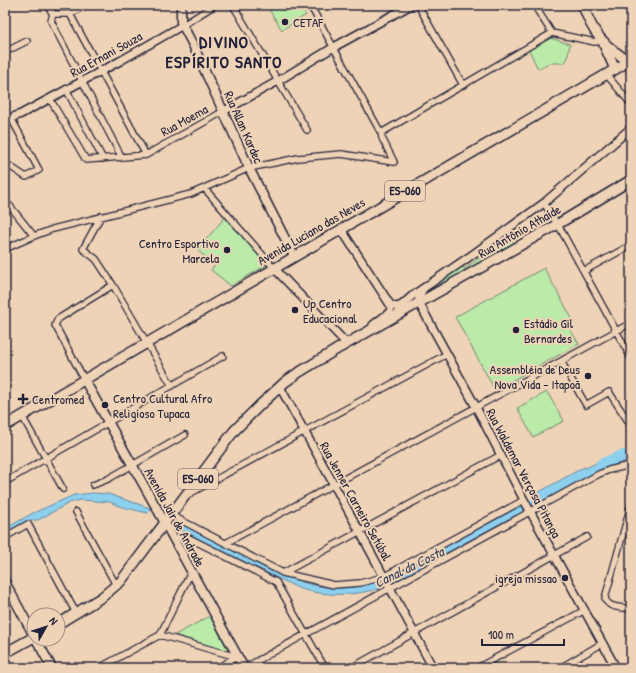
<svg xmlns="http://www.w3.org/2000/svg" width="636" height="673" font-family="'Patrick Hand',sans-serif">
<rect width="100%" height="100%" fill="#efd3b6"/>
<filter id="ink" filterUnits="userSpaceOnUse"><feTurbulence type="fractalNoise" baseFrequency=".025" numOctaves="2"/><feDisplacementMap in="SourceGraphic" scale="8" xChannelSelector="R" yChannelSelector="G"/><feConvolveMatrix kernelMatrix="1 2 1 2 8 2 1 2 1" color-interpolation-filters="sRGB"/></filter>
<g filter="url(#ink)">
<path fill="#bbeaa9" stroke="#6e8672" d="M266,5H300L306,15L282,30Z
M550,38L570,44L567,60L563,63H549L538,69L529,50Z
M226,216L265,261V266L231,286L211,270L215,265L197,250Z
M509,237L514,243L434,288L435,290L423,296L428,289L463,265L464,269Z
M544,268L574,322L568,326L579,344L495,390L455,317Z
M547,392L564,421L533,437L517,408Z
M210,616L229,652L175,635Z"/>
<path fill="#8dd0ee" stroke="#628aa6" d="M629,448L631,456L626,461L600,470L537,505L532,496L584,467L586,468L604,459L615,458Z
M93,493L108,494L150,508L148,513L122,507L110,502L80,500L69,503L38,520H31L5,534V529L31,514L74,495Z
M519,505L522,506L525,512L517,516H514L392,583L389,577Z
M179,523C248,548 300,608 379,581L381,588C353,596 326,597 298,588L177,528Z"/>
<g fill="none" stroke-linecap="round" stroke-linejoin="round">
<path stroke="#8dd0ee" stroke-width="5.5" d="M599,462L621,453L631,452
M516,511L540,497
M373,587L397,576"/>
<g stroke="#22223b" stroke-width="8">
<path id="minor" d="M47,5L53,14L51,21L122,158
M233,5L307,130
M310,5L381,133L382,138L394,162
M418,5L463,85
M534,5L552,33
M235,9L241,5
M53,14H70L86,5
M70,14L146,155
M183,25L215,5
M5,52L27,41
M606,74L631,104
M66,89L103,159
M50,99L86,160L146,155L224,111
M381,133L552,33L595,42L602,41
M5,163L26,177L39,170L11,118
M205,189L274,268
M544,203L561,230L631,358
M10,206L34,236
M101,216L83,249L96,259L113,285L172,386
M5,249L34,236L53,229L191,194L249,168L298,158L341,154L394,162
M584,271L631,245
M561,361L586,405L609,392L630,424
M84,379L55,325L58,319L113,285
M22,416L63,489
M631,423L630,424L631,434
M5,482L223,356
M93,485L108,479L185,435
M189,494L447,354
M631,505L605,598C608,609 622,607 631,609
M76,512L116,585
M171,515L283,573L334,585L360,583L383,577L524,500
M5,537L28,524L76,613
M174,540L180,537L189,538L276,582L325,668
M226,543L631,323
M283,573L501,455
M160,635L237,657
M99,668L160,635L191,572
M217,668L237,657
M244,668L599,474L609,470L631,465
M351,668L587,537
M477,668L585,610
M560,668L603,643"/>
</g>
<g stroke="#22223b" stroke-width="10">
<path id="tertiary" d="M224,111L278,81L334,47L411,5
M5,119L11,118L21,114L120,61L183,25
M341,229L391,306L390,312L373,325
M274,268L347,344
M424,288L419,295V303L476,407L524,500L616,668
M390,305L397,307L402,305L412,296L469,257L544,203L631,128
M280,387L360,532L433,668"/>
</g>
<g stroke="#22223b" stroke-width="11">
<path id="secondary" d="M181,5V22L193,45L249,168L294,256
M84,379L165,523L244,668
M5,582L34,636
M36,639L52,668"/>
</g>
<g stroke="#22223b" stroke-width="12">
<path id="primary" d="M583,5C592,33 605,48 631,62
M604,45L615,69
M5,426L631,60
M58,624L102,597L121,581L234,431L259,406L285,382L298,373L339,348L558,224L631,180
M5,653L34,637"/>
</g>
<use href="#minor" stroke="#efd3b6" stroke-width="5.5"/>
<use href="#tertiary" stroke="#efd3b6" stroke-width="7"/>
<use href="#secondary" stroke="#efd3b6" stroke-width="8"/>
<use href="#primary" stroke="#efd3b6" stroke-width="9"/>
</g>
</g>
<g fill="#22223b" stroke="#efd3b6" stroke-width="1.5">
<circle cx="285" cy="22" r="4"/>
<circle cx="227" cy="250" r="4"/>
<circle cx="295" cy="310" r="4"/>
<circle cx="516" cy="330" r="4"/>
<circle cx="588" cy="376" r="4"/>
<path d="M21 393h4v4h4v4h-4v4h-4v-4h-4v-4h4z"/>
<circle cx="105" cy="405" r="4"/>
<circle cx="565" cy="578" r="4"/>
</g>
<g text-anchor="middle" stroke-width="4" stroke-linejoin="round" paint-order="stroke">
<g fill="#efd3b6" stroke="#605760" stroke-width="1">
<rect x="385" y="181" width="40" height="20" rx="3"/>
<rect x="178" y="469" width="40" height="20" rx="3"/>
</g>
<g font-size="12" font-weight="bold" fill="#22223b">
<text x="405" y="195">ES-060</text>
<text x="198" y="483">ES-060</text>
</g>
<g font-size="13" fill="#22223b" stroke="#efd3b6" text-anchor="start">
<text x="293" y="27">CETAF</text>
<text x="219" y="248" text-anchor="end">Centro Esportivo<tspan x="219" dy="15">Marcela</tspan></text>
<text x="303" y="308">Up Centro<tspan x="303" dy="15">Educacional</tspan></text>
<text x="524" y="328">Estádio Gil<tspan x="524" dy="15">Bernardes</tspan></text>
<text x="580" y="374" text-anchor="end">Assembléia de Deus<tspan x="580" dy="15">Nova Vida - Itapoã</tspan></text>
<text x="113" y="403">Centro Cultural Afro<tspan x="113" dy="15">Religioso Tupaca</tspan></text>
<text x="32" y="404">Centromed</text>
<text x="557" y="583" text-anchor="end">igreja missao</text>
</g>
<g font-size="13" fill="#22223b" stroke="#efd3b6">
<text transform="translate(106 54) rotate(-29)" y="5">Rua Ernani Souza</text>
<text transform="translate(184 120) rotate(-29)" y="5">Rua Moema</text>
<text transform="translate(244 127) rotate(66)" y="5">Rua Allan Kardec</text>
<text transform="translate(311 231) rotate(-30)" y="5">Avenida Luciano das Neves</text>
<text transform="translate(519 231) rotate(-30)" y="5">Rua Antônio Athaíde</text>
<text transform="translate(524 473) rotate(62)" y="5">Rua Waldemar Verçosa Pitanga</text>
<text transform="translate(356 501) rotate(61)" y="5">Rua Jenner Carneiro Setúbal</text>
<text transform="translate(175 517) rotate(61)" y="5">Avenida Jair de Andrade</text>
</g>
<g font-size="14" font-style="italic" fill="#37455f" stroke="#efd3b6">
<text transform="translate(409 567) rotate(-26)" y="5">Canal da Costa</text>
</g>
<g font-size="17" font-weight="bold" letter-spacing="1" fill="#22223b" stroke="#efd3b6">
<text x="224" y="48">DIVINO<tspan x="224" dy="20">ESPÍRITO SANTO</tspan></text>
</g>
</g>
<rect width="636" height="673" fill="none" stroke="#efd3b6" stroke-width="20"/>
<rect x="10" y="10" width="616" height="653" fill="none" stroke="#22223b" stroke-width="1.5" filter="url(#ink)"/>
<g transform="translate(46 627) rotate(51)"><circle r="19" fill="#efd3b6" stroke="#9d8c85"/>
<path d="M0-3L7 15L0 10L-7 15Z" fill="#22223b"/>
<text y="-6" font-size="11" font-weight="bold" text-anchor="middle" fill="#22223b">N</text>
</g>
<path d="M482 639v6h82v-6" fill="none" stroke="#22223b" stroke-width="2"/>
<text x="488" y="639" font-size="12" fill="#22223b" stroke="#efd3b6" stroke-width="3" paint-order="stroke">100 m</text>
</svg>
